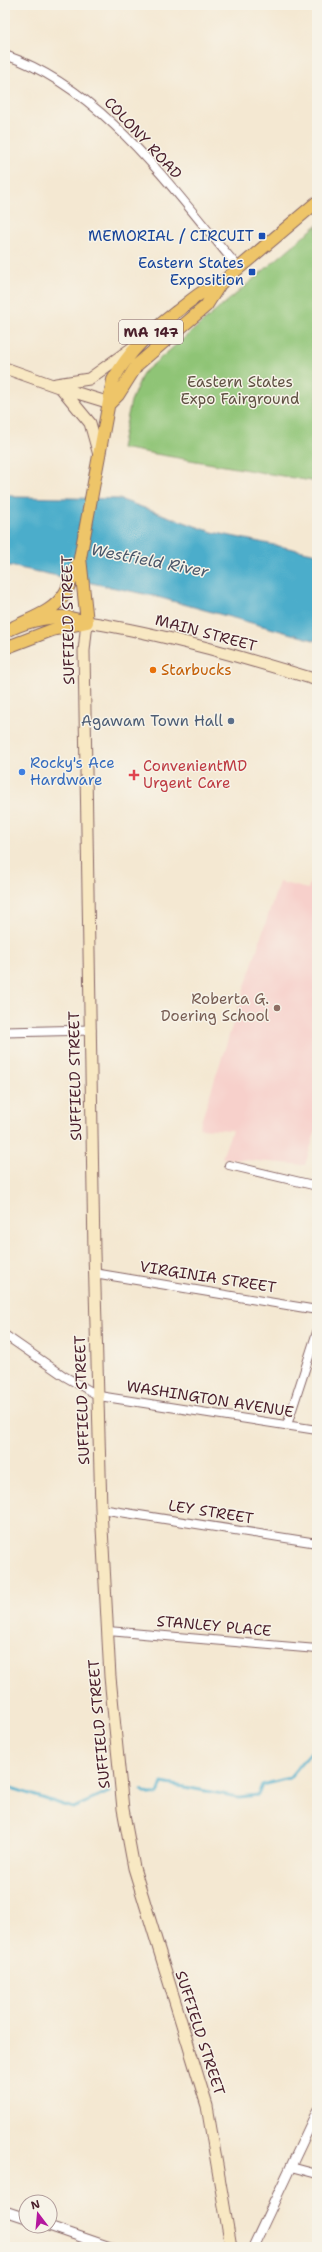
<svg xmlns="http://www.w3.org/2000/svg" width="322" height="2252" font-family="'Shantell Sans',sans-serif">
<rect width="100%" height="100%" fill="#f7f3e8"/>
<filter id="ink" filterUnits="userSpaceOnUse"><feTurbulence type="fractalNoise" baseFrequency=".025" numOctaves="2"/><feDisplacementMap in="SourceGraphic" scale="8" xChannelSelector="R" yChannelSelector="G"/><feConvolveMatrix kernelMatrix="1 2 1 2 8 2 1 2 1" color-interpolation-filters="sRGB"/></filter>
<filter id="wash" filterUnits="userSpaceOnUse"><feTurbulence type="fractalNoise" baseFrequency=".012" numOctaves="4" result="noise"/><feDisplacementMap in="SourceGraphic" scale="16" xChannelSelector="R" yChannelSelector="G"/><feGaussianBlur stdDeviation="0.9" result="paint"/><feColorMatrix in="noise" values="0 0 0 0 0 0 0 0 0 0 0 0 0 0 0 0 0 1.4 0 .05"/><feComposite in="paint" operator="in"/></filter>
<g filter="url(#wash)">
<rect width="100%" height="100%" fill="#f4e8d2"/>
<path fill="#f7d0cb" d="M317,861V1127L305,1165L222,1158L232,1130L199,1128L279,882L308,889Z"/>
<path fill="#8fc476" stroke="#6c7250" d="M317,225V482L121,448L131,401L143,373Z"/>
<path fill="#4cadcb" stroke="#4b667b" d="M5,493L15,497L119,499L212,532L317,554V641L154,596L5,565Z"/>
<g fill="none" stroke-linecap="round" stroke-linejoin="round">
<path stroke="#4cadcb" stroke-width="3" d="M5,1786L73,1808L109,1792
M141,1790L149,1794H158L162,1783L239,1797L258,1795L262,1785L289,1778L317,1745"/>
</g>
</g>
<g filter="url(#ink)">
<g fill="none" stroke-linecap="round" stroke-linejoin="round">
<g stroke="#866565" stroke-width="10">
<path id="minor" d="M5,55C105,89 172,190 239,268
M229,1165L317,1186
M94,1273L317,1310
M5,1335L64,1376L99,1396L317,1430
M287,1425L317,1332
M101,1509L317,1543
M108,1631L317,1649
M291,2167L317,2174"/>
</g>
<g stroke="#866565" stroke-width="11">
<path id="tertiary" d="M5,1032L91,1030
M5,2211L26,2218
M49,2226L110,2247
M253,2247L317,2111"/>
</g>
<g stroke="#866565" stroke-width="13">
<path id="secondary" d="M5,368L61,388L110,403
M56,384L89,379L132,348
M61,388L90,423L99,455
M231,2247L207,2106L134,1868L123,1809L110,1677L101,1509L94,1252L84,651L87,622C165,634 241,657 317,680"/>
</g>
<g stroke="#866565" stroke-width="14">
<path id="primary" d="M110,403L118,395L137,365L206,306L220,284L317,202
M87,622L80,558L113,380C129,351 150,332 176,312C191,301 201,290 220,284
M14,627C32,618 55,611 65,593C71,583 75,570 80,559
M5,632C21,623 47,616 65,617C71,618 78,620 83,621
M5,648L52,630L87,622"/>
</g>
<use href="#minor" stroke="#fff" stroke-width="8"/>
<use href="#tertiary" stroke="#fff" stroke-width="9"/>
<use href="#secondary" stroke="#f8e8c3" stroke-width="11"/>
<use href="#primary" stroke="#eec569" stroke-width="12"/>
</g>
</g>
<g fill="#1a4fb4" stroke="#f7f3e8" stroke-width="1.5">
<rect x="258" y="232" width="8" height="8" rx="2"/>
<rect x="248" y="268" width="8" height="8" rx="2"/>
</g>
<circle fill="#e8710a" stroke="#f7f3e8" stroke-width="1.5" cx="153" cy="670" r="4"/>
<circle fill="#5c6f8a" stroke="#f7f3e8" stroke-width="1.5" cx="231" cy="721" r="4"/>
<circle fill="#3f7fe0" stroke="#f7f3e8" stroke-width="1.5" cx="22" cy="772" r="4"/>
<path fill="#e0444e" stroke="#f7f3e8" stroke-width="1.5" d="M132 769h4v4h4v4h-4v4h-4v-4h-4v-4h4z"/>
<circle fill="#8d6e63" stroke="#f7f3e8" stroke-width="1.5" cx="277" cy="1008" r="4"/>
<g text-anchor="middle" stroke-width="3" stroke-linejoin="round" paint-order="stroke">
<rect fill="#f7f3e8" stroke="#7e5f64" stroke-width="1" x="119" y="320" width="64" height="24" rx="3"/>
<g font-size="14" font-weight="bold" fill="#4a1f2b">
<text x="151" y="337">MA 147</text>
</g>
<g font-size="15" fill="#4a1f2b" stroke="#f7f3e8">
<text transform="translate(143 138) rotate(47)" y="5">COLONY ROAD</text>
<text transform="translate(68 620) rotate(-91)" y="5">SUFFIELD STREET</text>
<text transform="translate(206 633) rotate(15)" y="5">MAIN STREET</text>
<text transform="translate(75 1076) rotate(-91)" y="5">SUFFIELD STREET</text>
<text transform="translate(208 1277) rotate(9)" y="5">VIRGINIA STREET</text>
<text transform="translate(210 1399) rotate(9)" y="5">WASHINGTON AVENUE</text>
<text transform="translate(82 1400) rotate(-92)" y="5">SUFFIELD STREET</text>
<text transform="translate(211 1512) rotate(9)" y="5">LEY STREET</text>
<text transform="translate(214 1626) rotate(5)" y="5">STANLEY PLACE</text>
<text transform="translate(99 1724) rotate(-95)" y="5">SUFFIELD STREET</text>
<text transform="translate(200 2033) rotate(72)" y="5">SUFFIELD STREET</text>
</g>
<g font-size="15" fill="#164399" stroke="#f7f3e8" text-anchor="end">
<text x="254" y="241">MEMORIAL / CIRCUIT</text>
<text x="244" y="268">Eastern States<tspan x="244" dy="17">Exposition</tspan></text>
</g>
<g font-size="15" fill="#5f5142" stroke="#f7f3e8">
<text x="240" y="387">Eastern States<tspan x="240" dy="17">Expo Fairground</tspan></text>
</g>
<g font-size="15" fill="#c56008" stroke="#f7f3e8" text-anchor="start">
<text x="161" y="675">Starbucks</text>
</g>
<g font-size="15" fill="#4e5e75" stroke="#f7f3e8" text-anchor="end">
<text x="223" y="726">Agawam Town Hall</text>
</g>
<g font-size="15" fill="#366cbe" stroke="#f7f3e8" text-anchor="start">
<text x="30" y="768">Rocky's Ace<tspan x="30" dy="17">Hardware</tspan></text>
</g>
<g font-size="15" fill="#be3a42" stroke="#f7f3e8" text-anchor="start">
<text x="143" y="771">ConvenientMD<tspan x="143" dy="17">Urgent Care</tspan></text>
</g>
<g font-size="15" fill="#785e54" stroke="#f7f3e8" text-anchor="end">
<text x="269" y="1004">Roberta G.<tspan x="269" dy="17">Doering School</tspan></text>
</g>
<g font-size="16" font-style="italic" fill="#4b586b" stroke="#f7f3e8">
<text transform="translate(150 560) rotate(11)" y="6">Westfield River</text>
</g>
</g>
<rect width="322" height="2252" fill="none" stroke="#f7f3e8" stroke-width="20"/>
<g transform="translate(38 2214) rotate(344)"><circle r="19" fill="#f7f3e8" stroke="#b29e9c"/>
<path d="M0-3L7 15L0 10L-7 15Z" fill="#b5179e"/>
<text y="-6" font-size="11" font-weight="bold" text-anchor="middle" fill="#4a1f2b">N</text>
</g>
</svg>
